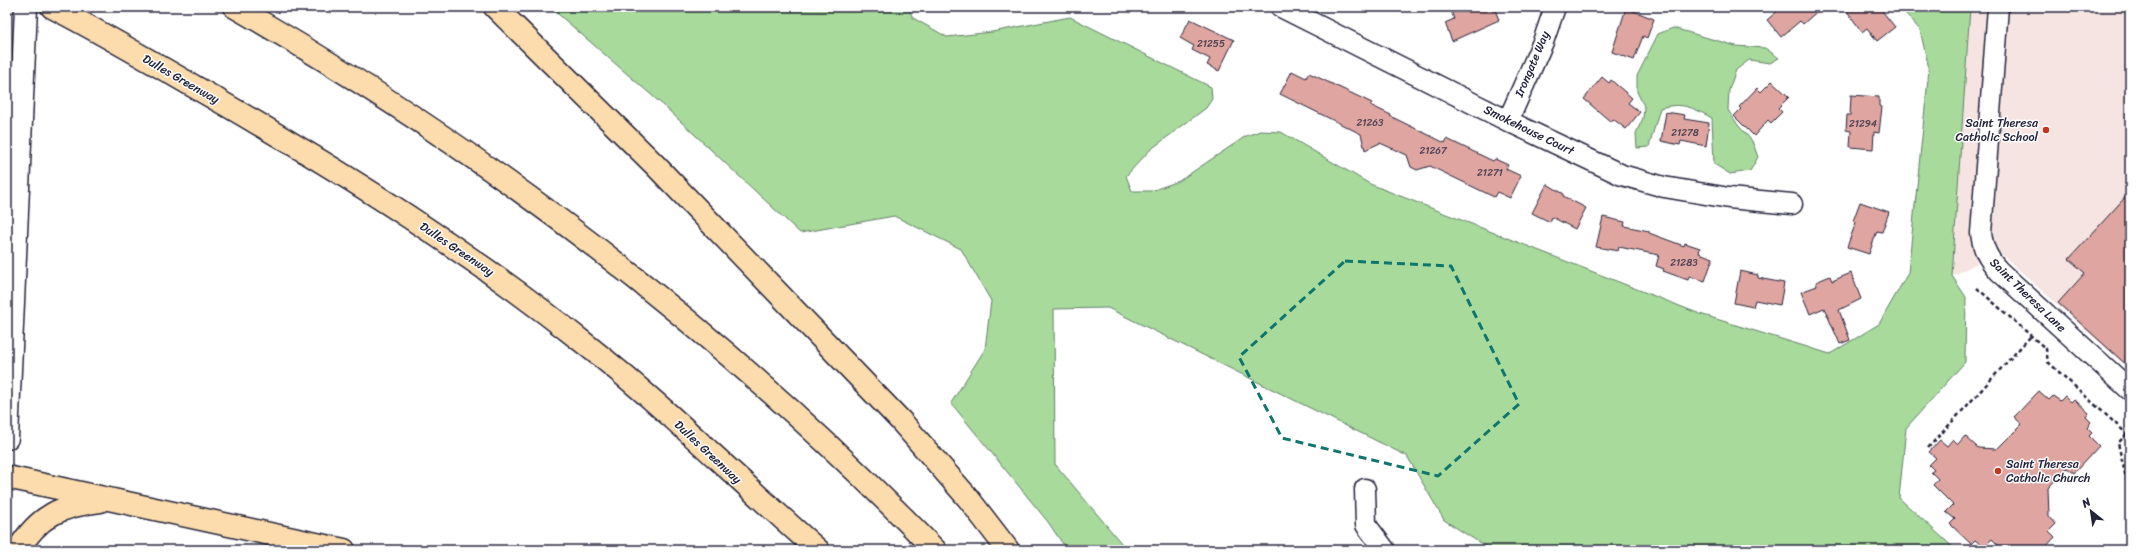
<svg xmlns="http://www.w3.org/2000/svg" width="2137" height="557" font-family="Sriracha,sans-serif">
<rect width="100%" height="100%" fill="#fff"/>
<filter id="ink" filterUnits="userSpaceOnUse"><feTurbulence type="fractalNoise" baseFrequency=".025" numOctaves="2"/><feDisplacementMap in="SourceGraphic" scale="8" xChannelSelector="R" yChannelSelector="G"/><feConvolveMatrix kernelMatrix="1 2 1 2 8 2 1 2 1" color-interpolation-filters="sRGB"/></filter>
<g filter="url(#ink)">
<path fill="#f5e4e2" d="M1970,7H2130V370L1999,252L1952,276Z"/>
<path fill="#a7da9b" stroke="#647e6b" d="M550,7H908L913,18L947,37L992,32L1070,17L1211,87L1212,99L1206,108L1150,150L1126,176L1132,191H1151L1179,181L1246,136L1260,131L1281,132L1370,184L1700,314L1830,354L1879,324L1908,273L1929,69L1920,30L1900,7H1970L1952,276L1966,297L1965,362L1906,428L1899,498L1956,550H1491L1444,520L1407,456L1108,308L1054,309L1055,464L1127,550H1067L1048,522L951,403L985,349L991,301L961,249L894,216L800,233L664,106Z
M1673,28L1736,46L1765,48L1779,58L1770,63L1749,60L1736,70L1729,90L1728,110L1738,125L1752,141L1758,157L1750,171L1730,174L1714,164L1712,118C1692,107 1682,102 1660,108L1649,147L1637,148L1636,133L1643,118L1644,106L1637,92V76L1658,34Z"/>
<path fill="#dfa5a0" stroke="#22223b" d="M1462,7H1494L1499,20L1452,41L1445,23L1454,19L1451,11Z
M1782,7H1822L1803,24L1800,21L1781,37L1767,20Z
M1844,7H1879L1895,27L1877,41L1867,28L1862,32Z
M1626,8L1654,19L1647,38L1643,36L1634,60L1612,52Z
M1190,19L1234,40L1219,71L1207,65L1210,59L1192,50L1194,46L1180,38Z
M1292,71L1306,78L1309,73L1372,103L1370,105L1391,115L1390,116L1445,143L1447,139L1493,161L1495,159L1508,165L1506,169L1521,176L1510,198L1497,192L1494,197L1430,166L1417,170L1411,167L1407,155L1380,143L1365,150L1361,134L1280,94Z
M1602,77L1609,83L1611,80L1632,98L1628,103L1640,112L1626,129L1613,119L1611,122L1584,99Z
M1772,81L1789,97L1778,108L1782,112L1771,123L1768,120L1754,136L1734,116L1741,109L1739,107L1757,88L1761,92Z
M1851,95L1879,97V106L1882,107L1879,133L1874,132L1873,149L1850,147L1851,131L1846,130L1847,115H1850Z
M1666,112L1685,115L1684,119L1709,123L1706,146L1681,141L1680,145L1661,141Z
M1547,184L1564,194L1563,196L1586,208L1575,229L1552,217L1550,222L1532,213Z
M2130,192V368L2058,303L2085,273L2069,259Z
M1860,202L1889,212L1882,232L1877,231L1869,254L1847,247L1856,222L1853,221Z
M1603,217L1625,222L1624,226L1649,231V233L1684,246L1685,243L1700,248L1699,253L1713,258L1705,281L1689,276L1688,280L1663,271L1664,269L1656,266L1659,255L1619,247L1618,251L1596,247Z
M1740,271L1758,275V278L1784,283L1780,305L1755,300L1753,307L1734,303Z
M1851,273L1861,299L1839,310L1850,340L1840,344L1824,308L1810,314L1801,292L1817,286L1816,282L1830,276L1832,281Z
M2039,391L2049,400L2053,396L2060,401L2065,396L2071,402L2074,399L2089,413L2086,417L2091,422L2087,428L2092,433L2089,436L2099,446L2074,473L2067,468L2048,488L2049,516L2056,524L2049,531L2055,537L2043,550H2003L1992,539L1984,547L1975,540L1971,544L1950,524L1955,519L1946,512L1953,505L1933,485L1938,479L1931,472L1934,470L1929,465L1936,458L1929,452L1940,440L1947,446L1953,439L1958,444L1965,436L1978,448L1997,449L2022,424L2014,417Z"/>
<g fill="none" stroke-linecap="round" stroke-linejoin="round">
<g stroke="#22223b" stroke-width="23">
<path id="minor" d="M1281,7L1508,121L1622,175L1664,187L1729,198L1792,204
M1998,7L1981,233C1983,249 1988,259 1999,271L2130,390
M1508,121L1543,42L1555,7
M1365,489L1366,525L1385,550"/>
</g>
<g stroke="#22223b" stroke-width="25">
<path id="secondary" d="M7,438L26,7"/>
</g>
<g stroke="#22223b" stroke-width="25">
<path id="motorway" d="M52,7C110,37 165,70 221,102C347,175 470,252 584,343C666,407 740,482 818,550
M235,7C493,155 728,336 935,550
M495,7L655,165L901,421L968,498L1008,550
M7,477L344,550
M18,550C39,515 61,506 100,501"/>
</g>
<path stroke="#22223b" stroke-width="2.5" stroke-dasharray="4 3" stroke-linecap="butt" d="M1977,288L2046,349L2048,362L2127,434H2130
M2127,434L2118,443L2130,495
M1928,448L2031,336"/>
<use href="#minor" stroke="#fff" stroke-width="20"/>
<use href="#secondary" stroke="#fff" stroke-width="22"/>
<use href="#motorway" stroke="#fcdcac" stroke-width="22"/>
</g>
</g>
<path fill="none" stroke="#0f766e" stroke-width="3" stroke-dasharray="8 5" stroke-linejoin="round" d="M1345,261L1451,266L1519,404L1438,476L1282,438L1239,357Z"/>
<g fill="#c8321e" stroke="#fff" stroke-width="1.5">
<circle cx="2046" cy="130" r="4"/>
<circle cx="1998" cy="471" r="4"/>
</g>
<g text-anchor="middle" stroke-width="3" stroke-linejoin="round" paint-order="stroke">
<g font-size="10" fill="#514354">
<text x="1211" y="47">21255</text>
<text x="1370" y="126">21263</text>
<text x="1863" y="127">21294</text>
<text x="1685" y="136">21278</text>
<text x="1433" y="154">21267</text>
<text x="1490" y="176">21271</text>
<text x="1684" y="266">21283</text>
</g>
<g font-size="12" fill="#22223b" stroke="#fff">
<text transform="translate(1532 64) rotate(-67)" y="4">Irongate Way</text>
<text transform="translate(181 79) rotate(30)" y="4">Dulles Greenway</text>
<text transform="translate(1529 130) rotate(26)" y="4">Smokehouse Court</text>
<text transform="translate(457 249) rotate(34)" y="4">Dulles Greenway</text>
<text transform="translate(2028 295) rotate(44)" y="4">Saint Theresa Lane</text>
<text transform="translate(708 452) rotate(43)" y="4">Dulles Greenway</text>
</g>
<g font-size="12" fill="#22223b" stroke="#fff" text-anchor="end">
<text x="2038" y="127">Saint Theresa<tspan x="2038" dy="14">Catholic School</tspan></text>
<text x="2006" y="468" text-anchor="start">Saint Theresa<tspan x="2006" dy="14">Catholic Church</tspan></text>
</g>
</g>
<rect width="2137" height="557" fill="none" stroke="#fff" stroke-width="24"/>
<rect x="12" y="12" width="2113" height="533" fill="none" stroke="#22223b" stroke-width="1.5" filter="url(#ink)"/>
<g transform="translate(2091 511) rotate(330)" stroke="#ffffff" stroke-width="3" paint-order="stroke">
<path d="M0-3L7 15L0 10L-7 15Z" fill="#22223b"/>
<text y="-6" font-size="11" font-weight="bold" text-anchor="middle" fill="#22223b">N</text>
</g>
</svg>
